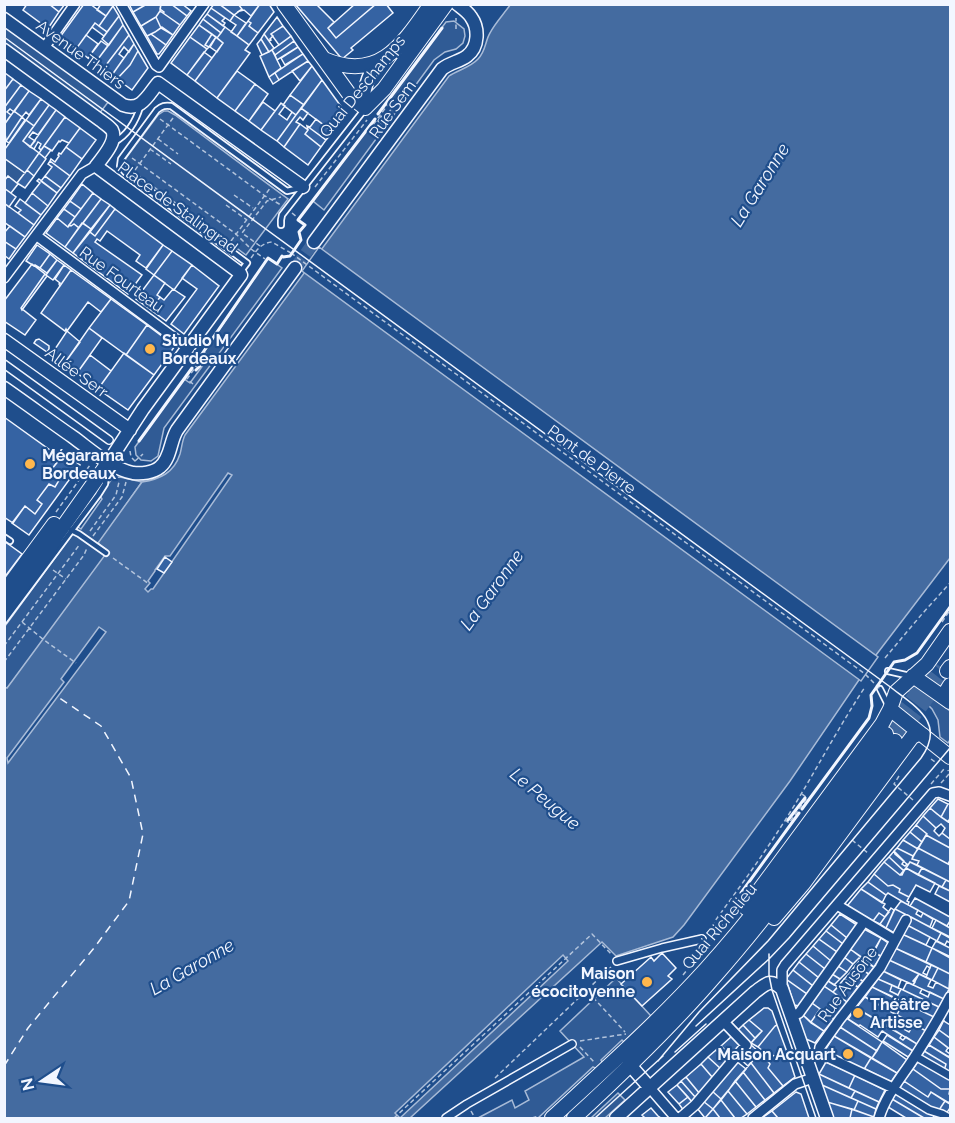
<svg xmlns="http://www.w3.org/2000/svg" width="955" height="1123" font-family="Raleway,sans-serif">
<rect width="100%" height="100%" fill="#1f4e8c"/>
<path fill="#305b95" stroke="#a8bbd7" stroke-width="1.5" d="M454,21L464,29L465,36L463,43L456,49L445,52L434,60L324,210L313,201L367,129L374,134L394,105L388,100L446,22Z
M5,25L109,101L99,114L5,45Z
M164,111H168L175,115L288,199L246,255L127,167L125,161L126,158L158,115Z
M5,158L25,173L17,183L8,176L5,181Z
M268,258L282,268L164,428L158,456L151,461L141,460L136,455L135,447L184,379L190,383L209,357L204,352Z
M120,477L142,482L99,543L109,551L7,689L5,687V626L68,540L78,527L81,529L102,499L100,496L111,480L114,478Z
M917,690L925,692L950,711V740L948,743L940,737L938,720L932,709L923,700L910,692Z
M616,978L651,1016L624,1042L622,1040L601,1060L603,1063L597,1069L593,1067L538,1118H478L512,1100L515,1108L529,1100L525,1091L584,1057L560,1031Z
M618,1093L625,1100L605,1118H591Z"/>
<path fill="#446ba0" stroke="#a8bbd7" stroke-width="1.5" d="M510,5H950V558L876,655L790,781L684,925L673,937L616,956L602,942L410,1118H5L4,687L7,688L108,551L98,543L142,482C160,479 174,473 180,454C182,447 182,441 185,435L449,76C458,70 471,67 478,59C486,51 485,41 490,33C495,23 504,14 510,5Z"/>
<path fill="#1f4e8c" stroke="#a8bbd7" stroke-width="1.5" d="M319,247L878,657L861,681L302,271Z
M228,473L232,475L153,589H151L148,592L145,589L150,583L148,581L155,571V570L165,556H170Z
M99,627L106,632L8,763L7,758L64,682L61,679Z
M563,955L568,961L400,1118L395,1113Z"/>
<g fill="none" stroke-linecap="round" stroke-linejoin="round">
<path stroke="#f2f6ff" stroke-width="1.5" stroke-dasharray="8 6" stroke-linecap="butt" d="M4,1066L28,1028L94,948L129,901L143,834L131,778L101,726L58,697"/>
</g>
<path fill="#3563a3" stroke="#f2f6ff" stroke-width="1.5" d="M27,4H49L59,12L49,27H46L23,10Z
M49,4H65L59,12Z
M84,4H90L106,16L99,26L95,23L76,49L60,37Z
M101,4H112L113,6L106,16L97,10Z
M132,4H147L133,12L130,6Z
M147,4H161L160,11L156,17L141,26L133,12Z
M161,4H171L187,16L180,25L163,13L164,12L160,9Z
M171,4H182L191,11L187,16Z
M214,4H219L234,15L230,21L211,8Z
M219,4H238L242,9L234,15Z
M238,4H260L251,16L244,10L240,11H239L242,9Z
M260,4H269L274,12L258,33L249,26L251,23L248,21Z
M295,4H316L334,22L328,28L336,38L376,4H386L393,13L351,48L353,50L342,59Z
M355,4H376L336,38L328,28Z
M113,6L119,16L107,32L99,26Z
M211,8L225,18L222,21L225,23L223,26L207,14Z
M160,11L180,25L173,35L161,28L156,17Z
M207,14L225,27L221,33L203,19Z
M234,15L246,23L237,36L231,32L236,25L230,21Z
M119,16L123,25L109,45L102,39Z
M156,17L161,28L155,32L147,36L141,26Z
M277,17L283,26L271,34L273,36L270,39L271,40L269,41L264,34Z
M203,19L221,33L217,38L199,25Z
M248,21L251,23L249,26L258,33L249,45L237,36Z
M95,23L107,32L104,36L92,27Z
M123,25L129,35L103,69L95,63Z
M199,25L212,34L205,45L209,47L207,49L190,37Z
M283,26L291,36L279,45L271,34Z
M162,27L173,35L166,45L151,34L155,32Z
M225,27L249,45L245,50L250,53L217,98L195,81L223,43L217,38Z
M151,34L166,45L159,54H157L147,36Z
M212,34L216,37L209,47L205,45Z
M264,34L274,48L269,52L261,39Z
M86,35L98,44L88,58L76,49Z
M129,35L134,44L129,52L124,47L119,54L124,58L112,75L103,69Z
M291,36L294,41L275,55L272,50Z
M190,37L207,49L187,75L171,63Z
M216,37L223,43L217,52L210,47Z
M261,39L269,52L262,55L257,44Z
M101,41L108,46L95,63L88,58Z
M294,41L298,47L277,60L275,55Z
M134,44L138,51L130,65L117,79L112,75Z
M298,47L303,54L285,65L281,58Z
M272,50L281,68L269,77L260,56Z
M138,51L148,68L132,90L117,79L130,65Z
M204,52L212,58L195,81L187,75Z
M303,54L308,61L279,80L275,73Z
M308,61L312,66L300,81L292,71Z
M312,66L322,80L304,105L290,95Z
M237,71L255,84L235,111L217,98Z
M5,73L13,79L4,91V74Z
M275,73L279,80L273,84L269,77Z
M13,79L21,85L4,108V91Z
M322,80L345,112V115L333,132L301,108Z
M255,84L268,94L249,121L235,111Z
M21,85L29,91L14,112L10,109L7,112L11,115L4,125V108Z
M29,91L41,99L29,115L26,112L22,117L14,111Z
M290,95L304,105L296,115L283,105Z
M41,99L49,105L34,126L26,120Z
M263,102L275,111L261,130L249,121Z
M281,103L285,106L279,114L287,120L292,112L296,115L277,141L261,130Z
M49,105L56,110L38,135L33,132L29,137L35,141L30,147L23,141Z
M301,108L308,113L303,120L300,117L296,122L300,124L284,147L277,141Z
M56,110L65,117L41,150L39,148L41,144L38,142L34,149L30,147Z
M14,111L22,117L6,141L4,125Z
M22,117L25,120L9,143L6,141Z
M65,117L80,128L69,143L62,140L60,142L59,141L52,151L44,146Z
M316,119L333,132L326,140L307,126L310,127Z
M26,120L34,126L23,141L39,153L25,173L4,158V155L5,149Z
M300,124L308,130L305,134L321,147L308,165L284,147Z
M307,126L326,140L321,147L305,134L308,130Z
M80,128L96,140L82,159L66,147Z
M44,146L51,150L45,158L39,153Z
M66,147L82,159L70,176L50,161L51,159L55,162L59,156L58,155L59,153L61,154Z
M39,153L46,159L34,176L27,170Z
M50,161L70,176L61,188L45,176L52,167L48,164Z
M27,170L34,176L25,188L17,183Z
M8,176L18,184L11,193L4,188V181Z
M45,176L61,188L57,193L41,181Z
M39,179L57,193L48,206L32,193L40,183L37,181Z
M82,184L93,193L81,209L70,201Z
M4,188L16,197L9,207L4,203Z
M32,193L48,206L41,215L25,203Z
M93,193L101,199L79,228L74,224L71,226L69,225Z
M20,199L41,215L34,225L18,213L21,210L15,206Z
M101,199L110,205L91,229L83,223Z
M70,201L81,209L75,217L64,209Z
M4,203L34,225L25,237L4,222Z
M110,205L115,209L95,236L90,232Z
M64,209L75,217L68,227L57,218Z
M115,209L163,245L146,268L136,261L140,255L107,231L100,241L97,239L95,242L142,275L128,294L73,253L90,232L95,236Z
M57,218L68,227L69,225L71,226L74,224L79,228L65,247L46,233Z
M82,223L91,229L73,253L65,247Z
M10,226L25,237L16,249L4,241V233Z
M4,241L16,249L9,259L4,255Z
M37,245L50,254L40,268L35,265L34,266L26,261Z
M163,245L172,251L154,275L146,269Z
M172,251L192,265L174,290L154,275Z
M50,254L57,260L47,273L40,268Z
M57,260L64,265L53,280L46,275Z
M32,264L45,274L21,308L36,320L25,335L4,321V301Z
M64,265L71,270L60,286L59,284L60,283L55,279Z
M192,265L219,286L184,334L171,324L197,289L182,278Z
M71,270L111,299L101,312L88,302L67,331L66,329L65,331L41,313Z
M45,274L47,276L22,310L21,308Z
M154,275L165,283L157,295L160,297L151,310L136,299Z
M173,289L185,297L166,321L151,310L160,297L164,300Z
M111,299L147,325L126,355L89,328Z
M147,325L175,346L154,375L126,355Z
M89,328L102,338L77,373L64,364Z
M67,331L80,342L64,364L51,355Z
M39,339L49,346V349L47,352L34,343L36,340Z
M124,353L154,375L128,410L98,389Z
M90,355L111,371L98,389L77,373Z
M4,417L61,458L51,470L61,477L55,487L49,484L37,500L42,504L35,514L25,506L13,523L4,517Z
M64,453L80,465L29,535L12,523L25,506L35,514L42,504L37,500L49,484L55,487L61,477L51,470Z
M4,541L22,554L4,578Z
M165,557L172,562L164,573L157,569Z
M938,799L948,804L941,817L930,808Z
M948,804H950V818L948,822L941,817Z
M930,808L937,814L950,823V839L942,833L945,828L941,824L936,828L923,816Z
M923,816L936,828L934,831L939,836L942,833L950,839V848L926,835L927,834L916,825Z
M916,825L927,834L922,842L910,832Z
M910,832L922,842L918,849L903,840Z
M926,835L950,848V860L948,864L918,848Z
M903,840L918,849L913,856L897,848Z
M897,848L913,856L912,859L919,861L917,865L910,862L908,865L895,854L894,851Z
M918,848L950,865V882L917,865L919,861L912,859Z
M894,851L904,861L902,864L905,866L907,864L908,865L904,871L889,857Z
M889,857L904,871L902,875H900L884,862Z
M884,862L900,875L906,868L935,883L930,892L916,885L909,897L899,892L900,889L893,885L888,886L874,874Z
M910,862L922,868L918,875L906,868Z
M922,868L946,880L942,887L918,875Z
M874,874L888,886L893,885L900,889L899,892L909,897L907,901L909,902L908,905L888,893L886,895L868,882Z
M946,880L950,882V891L942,887Z
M868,882L886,895L882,903L861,889Z
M939,886L950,891V902L935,894Z
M861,889L885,904L883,907L889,912L885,917L879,913L873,921L847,906Z
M915,898L950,917V921L947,926L910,906Z
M901,901L918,910L916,914L921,917L923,913L933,919L930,927L895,909Z
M891,908L894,910L886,928L880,924Z
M895,909L905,914L894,933L886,928Z
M879,913L885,917L880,924L873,921Z
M840,914L857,925L847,938L831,925Z
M911,917L941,933L937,941L907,925Z
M936,920L950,928V937L932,928Z
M831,925L847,938L843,944L826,931Z
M907,925L930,937L926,945L902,934Z
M864,929L881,938L869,962L850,949Z
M826,931L843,944L837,952L819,939Z
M941,933L950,938V943L947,941L945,945L937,941Z
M902,934L932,948L926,962L895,948Z
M881,938L888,943L881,956L873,952Z
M819,939L837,952L831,961L813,946Z
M936,941L950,948V958L932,948Z
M813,946L831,961L825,969L806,954Z
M895,948L931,965L930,968L927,966L923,973L927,975L926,977L889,960Z
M932,948L949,956L950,958V974L926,962Z
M850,949L862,958L861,960L859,958L853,964L844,957Z
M662,953L676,968L668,976L672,979L642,1006L621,984L651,957L654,961Z
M874,953L881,956L874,967L868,964Z
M806,954L825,969L819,978L799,962Z
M844,957L853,964L847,972L838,966Z
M862,958L874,967L869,974L855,966Z
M889,960L919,974L913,981L915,982L913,985L883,971Z
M799,962L819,978L813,986L793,970Z
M931,965L938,968L932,980L926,977Z
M838,966L847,972L840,979L832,974Z
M855,966L869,974L863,981L849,974Z
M938,968L950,974L949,989L932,980Z
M793,970L813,986L807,994L786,979Z
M883,971L901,980L898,988L878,979Z
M832,974L840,979L834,985L828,981Z
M849,974L863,981L858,987L844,979Z
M919,974L931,980L928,986L933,988L936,982L949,989L944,999L913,985Z
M786,979L807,994L799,1006L794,1005Z
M844,979L858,987L847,1002L833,992Z
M878,979L892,985L890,991L898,995L896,999L872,987Z
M828,981L838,987L833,992L824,986Z
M907,982L922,989L920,993L928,997L930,992L944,999L939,1007L903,990Z
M892,985L901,989L898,995L890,991Z
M824,986L847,1002L834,1019L812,1003Z
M872,987L898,999L892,1012L865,997Z
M901,989L939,1007L934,1017L896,999Z
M865,997L895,1014L888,1027L856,1008Z
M898,999L903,1002L897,1015L892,1012Z
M903,1002L934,1017L926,1031L897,1015Z
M812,1003L820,1009L811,1022L803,1015Z
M764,1008H768L772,1011L777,1025L775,1026L758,1047L751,1043L762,1031L749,1020Z
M856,1008L886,1025L878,1037L860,1025L859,1026L848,1019Z
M820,1009L834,1019L824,1031L811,1022Z
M895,1014L905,1019L900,1027L909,1032L914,1024L926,1031L917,1044L888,1027Z
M803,1015L811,1023L824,1031L815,1043L806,1039L799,1020Z
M846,1018L882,1042L877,1051L840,1027Z
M905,1019L914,1024L909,1032L900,1027Z
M749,1020L762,1031L755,1038L743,1025Z
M944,1020V1021L950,1025V1038L939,1030Z
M743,1025L755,1038L751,1043H748L737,1031Z
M777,1025L787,1052L774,1056L771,1054L764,1052L758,1047L775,1026Z
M886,1025L902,1035L900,1038L903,1040L906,1037L917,1044L913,1051L882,1031Z
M840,1027L877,1051L872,1058L834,1036Z
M939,1030L950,1038V1049L934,1037Z
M887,1035L913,1051L908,1057L883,1041Z
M732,1036L741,1046L732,1057L721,1046Z
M834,1036L871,1058L863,1071L825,1050Z
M934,1037L948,1048L946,1051L950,1054L949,1057L929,1045Z
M882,1042L907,1060L897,1073L872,1058Z
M750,1044L759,1052L748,1066L739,1058Z
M929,1045L950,1058V1075L944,1071L946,1064L924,1051Z
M721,1046L732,1057L727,1062L716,1050Z
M716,1050L727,1062L721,1069L708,1057Z
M924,1051L946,1064L944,1071L921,1057Z
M759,1052L767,1059L770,1064L768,1068L783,1086L774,1093L751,1063Z
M787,1052L795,1077L783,1086L768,1068L770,1064L767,1060L771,1054L774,1056Z
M708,1057L721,1069L713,1078L701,1064Z
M871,1058L897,1073L891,1082L865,1069L863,1071Z
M919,1060L950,1078V1089H941L913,1069Z
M736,1061L746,1069L721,1099L712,1091Z
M826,1062L855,1075L849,1088L819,1074Z
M751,1063L774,1093L765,1100L743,1072Z
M701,1064L713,1078L700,1094L686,1077Z
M913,1069L941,1089H950L949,1094L950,1095V1100L949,1103L931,1092L928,1097L904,1081Z
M743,1072L765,1100L756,1107L735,1081Z
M819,1074L855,1091L851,1098L822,1085L818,1075Z
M855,1075L885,1090L879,1102L849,1088Z
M686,1077L700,1094L696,1098L681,1081Z
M681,1081L696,1098L692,1102L677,1085Z
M735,1081L756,1107L747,1114L728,1091Z
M904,1081L928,1097L931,1092L945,1101L939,1110L923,1104L899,1089Z
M677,1085L688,1097L679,1104L668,1092Z
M822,1085L858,1101L854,1110L827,1102Z
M712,1091L721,1099L713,1109L703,1101Z
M728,1091L747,1114L741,1118H735L721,1100Z
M855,1091L879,1102L876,1109L851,1098Z
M796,1092L801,1094L809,1118H778L772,1111Z
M896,1093L934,1116L933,1118H924L892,1099Z
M688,1097L692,1102L684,1111L679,1104Z
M892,1099L924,1118H906L888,1107Z
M721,1100L735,1118H720L713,1109Z
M703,1101L713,1109L705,1118L697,1108Z
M858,1101L876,1109L874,1117L854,1110Z
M945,1101L950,1104V1108L946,1114L939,1110Z
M827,1102L852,1109L850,1118H833Z
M651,1108L658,1116L661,1118H645L642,1115Z
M713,1109L720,1118H705Z
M852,1109L874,1117L873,1118H850Z
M772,1111L778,1118H762Z"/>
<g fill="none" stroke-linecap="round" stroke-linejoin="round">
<path stroke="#3f679d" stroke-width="12" stroke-dasharray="12 6" stroke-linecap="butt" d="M295,268L314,242"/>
<path stroke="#3f679d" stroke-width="14" stroke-dasharray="14 7" stroke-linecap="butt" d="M886,734L938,665
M895,741L947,671"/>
<g stroke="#f2f6ff" stroke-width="8">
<path id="service" d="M114,142C127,136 136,121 140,107
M281,225V220L282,215L364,110
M241,271L247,263L125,172L120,166L121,159L157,110C162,106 165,105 171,106L287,191L300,188
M71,530L79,534L106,553
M4,537L10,541
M4,621L98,495L105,484L106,473
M888,671L910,676
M880,689L888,705"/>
</g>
<g stroke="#f2f6ff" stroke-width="10">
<path id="pedestrian" d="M4,364L109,440
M617,961L662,948L702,939
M915,1056L950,1076
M893,1088L929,1110L942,1114L949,1118
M446,1118L467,1104L572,1044"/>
</g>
<g stroke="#f2f6ff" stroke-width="12">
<path id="minor" d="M121,4L156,65L159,67
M44,48L75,4
M159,67L204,4
M37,236L188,348
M4,278L82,174L96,166
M837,905L895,940
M782,989V970L785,965L933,793L939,792L950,796
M792,1016L799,1013L864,922
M819,1053L820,1047L840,1019L880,968L906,920
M819,1053L893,1088
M650,1088L676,1118
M680,1118L695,1105L746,1045L723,1021
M753,1118L795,1084L813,1078
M879,1118C886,1095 901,1078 914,1058C927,1038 939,1018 950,997"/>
</g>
<g stroke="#f2f6ff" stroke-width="15">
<path id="tertiary" d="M4,19L123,105C141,112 148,95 158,83L303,187
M4,50L100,120C104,123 109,126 112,130C118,141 102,158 96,166L240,273L241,275L143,409L108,463
M365,108C362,92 368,75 377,62
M314,242L442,69C451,62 459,62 467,56C479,47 479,28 471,17C468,12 462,8 457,4
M4,340L130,430
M4,388C27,404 50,421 73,437C91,450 110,468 133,473C141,474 153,473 160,467C171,458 170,441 177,430L295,268
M630,1065L650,1088
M616,1118L755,992C766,984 770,978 782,989L827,1118"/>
</g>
<g stroke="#f2f6ff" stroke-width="16">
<path id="secondary" d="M284,4L352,98L365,108L384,89L446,4
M324,59C379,83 403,44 431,4
M4,592L54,524
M4,610L50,548L55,538L108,463
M947,671L950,667
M913,676L950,702
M947,699V690L950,685
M890,709L950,757
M746,908L882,724L890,709L896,692L927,664L950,631
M774,918L803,884L912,737L918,734L923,735
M552,1118C604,1070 658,1022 706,969C772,896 828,814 886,734
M574,1118C623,1073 671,1027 715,976C780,902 837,821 895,741"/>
</g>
<path stroke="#b3c4dc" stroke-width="1.5" stroke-dasharray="4.5 3" stroke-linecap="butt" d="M456,29V18
M160,119L265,196L281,205
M377,135L370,129L389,103L399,110
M158,139L178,154
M150,149L171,164
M132,158L236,234L251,249L265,259
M135,170L173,118
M315,187L367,120
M234,195L253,208
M226,205L247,220
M292,213L297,217
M231,241L271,187
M260,246L242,233L267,201L281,197
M251,258C257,250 261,243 272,242L291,253
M193,384L187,379L205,354L211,358
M130,451L131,457L136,462
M135,461L143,454
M56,512L90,465
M90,531L116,495L119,482
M93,536L122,497L126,482
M113,558L149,584
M53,570L66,579
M22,622L44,640L76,663
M942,622L950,610
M4,646L80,544
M885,658L922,614L950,583
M4,662L84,555L87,548
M931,759L935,762
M899,776L894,784L913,800
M941,783L949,774L948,770
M931,784L944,769
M785,820L789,823L807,798L802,794
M852,840L869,854
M707,932C733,896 760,860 784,822C812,778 836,731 865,687
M711,935L734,905
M711,940L734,911
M683,975L706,946
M588,992L625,1032
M580,1041L626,1034
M580,1047L595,1063
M495,1078L611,967
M471,1111L475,1118
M394,1118L592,934L612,955
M532,1118L539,1116"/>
<use href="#service" stroke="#1f4e8c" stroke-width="4.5"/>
<use href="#pedestrian" stroke="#1f4e8c" stroke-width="7"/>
<use href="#minor" stroke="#1f4e8c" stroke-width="9"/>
<use href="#tertiary" stroke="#1f4e8c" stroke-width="12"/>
<use href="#secondary" stroke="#1f4e8c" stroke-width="14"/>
<path stroke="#f2f6ff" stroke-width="1.5" d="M4,37L889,686C914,706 947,722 921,758L768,941L699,1012L658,1061
M769,954V975L772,990L816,1118
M696,1026L769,959L789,938L950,748
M675,1052L706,1024
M595,1118L663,1056"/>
<path stroke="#b3c4dc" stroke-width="1.5" stroke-dasharray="4.5 3" stroke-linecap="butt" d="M291,253L865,674L880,689"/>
<path stroke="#f2f6ff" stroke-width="3" d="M378,114L442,28
M379,121L382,117
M195,364L268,258L277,264L282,256L283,257L290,256L301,240L299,232L305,225L298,220L375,119
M196,370L200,366
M139,441L192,368
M802,809L869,718L872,706L871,695L894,662L905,660L917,653L950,607
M788,820L805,798
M741,893L799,813"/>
</g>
<g fill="#ffb74d" stroke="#1f4e8c" stroke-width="2">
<circle cx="150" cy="349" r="6"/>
<circle cx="30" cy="464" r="6"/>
<circle cx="647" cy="982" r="6"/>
<circle cx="858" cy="1013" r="6"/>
<circle cx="848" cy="1054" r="6"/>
</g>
<g text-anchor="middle" stroke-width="4.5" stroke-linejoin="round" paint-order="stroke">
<g font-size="16" fill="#f2f6ff" stroke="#1f4e8c">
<text transform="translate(81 54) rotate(36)" y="6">Avenue Thiers</text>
<text transform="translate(362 86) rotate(-51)" y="6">Quai Deschamps</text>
<text transform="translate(392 109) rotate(-54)" y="6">Rue Sem</text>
<text transform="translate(178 207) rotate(36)" y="6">Place de Stalingrad</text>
<text transform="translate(122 279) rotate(36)" y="6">Rue Fourteau</text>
<text transform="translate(77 372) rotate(36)" y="6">Allée Serr</text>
<text transform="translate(592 459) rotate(36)" y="6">Pont de Pierre</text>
<text transform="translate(719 926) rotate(-50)" y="6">Quai Richelieu</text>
<text transform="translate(847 984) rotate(-54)" y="6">Rue Ausone</text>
</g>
<g font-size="16" font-weight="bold" fill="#f2f6ff" stroke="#1f4e8c" text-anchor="start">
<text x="162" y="346">Studio M<tspan x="162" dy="18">Bordeaux</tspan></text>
<text x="42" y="461">Mégarama<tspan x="42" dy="18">Bordeaux</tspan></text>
<text x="635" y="979" text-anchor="end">Maison<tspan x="635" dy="18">écocitoyenne</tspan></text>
<text x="870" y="1010">Théâtre<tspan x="870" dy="18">Artisse</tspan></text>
<text x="836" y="1060" text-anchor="end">Maison Acquart</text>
</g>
<g font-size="18" font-style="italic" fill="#f2f6ff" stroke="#1f4e8c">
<text transform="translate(760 185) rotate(-58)" y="6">La Garonne</text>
<text transform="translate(492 590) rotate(-54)" y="6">La Garonne</text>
<text transform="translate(545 799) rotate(40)" y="6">Le Peugue</text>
<text transform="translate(192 967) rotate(-30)" y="6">La Garonne</text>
</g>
</g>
<rect width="955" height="1123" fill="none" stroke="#f2f6ff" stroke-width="12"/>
<g transform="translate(42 1081) rotate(257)" stroke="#1f4e8c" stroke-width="4.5" paint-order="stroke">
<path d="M0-4.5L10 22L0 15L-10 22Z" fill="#f2f6ff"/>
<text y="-9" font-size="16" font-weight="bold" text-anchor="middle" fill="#f2f6ff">N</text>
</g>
</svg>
